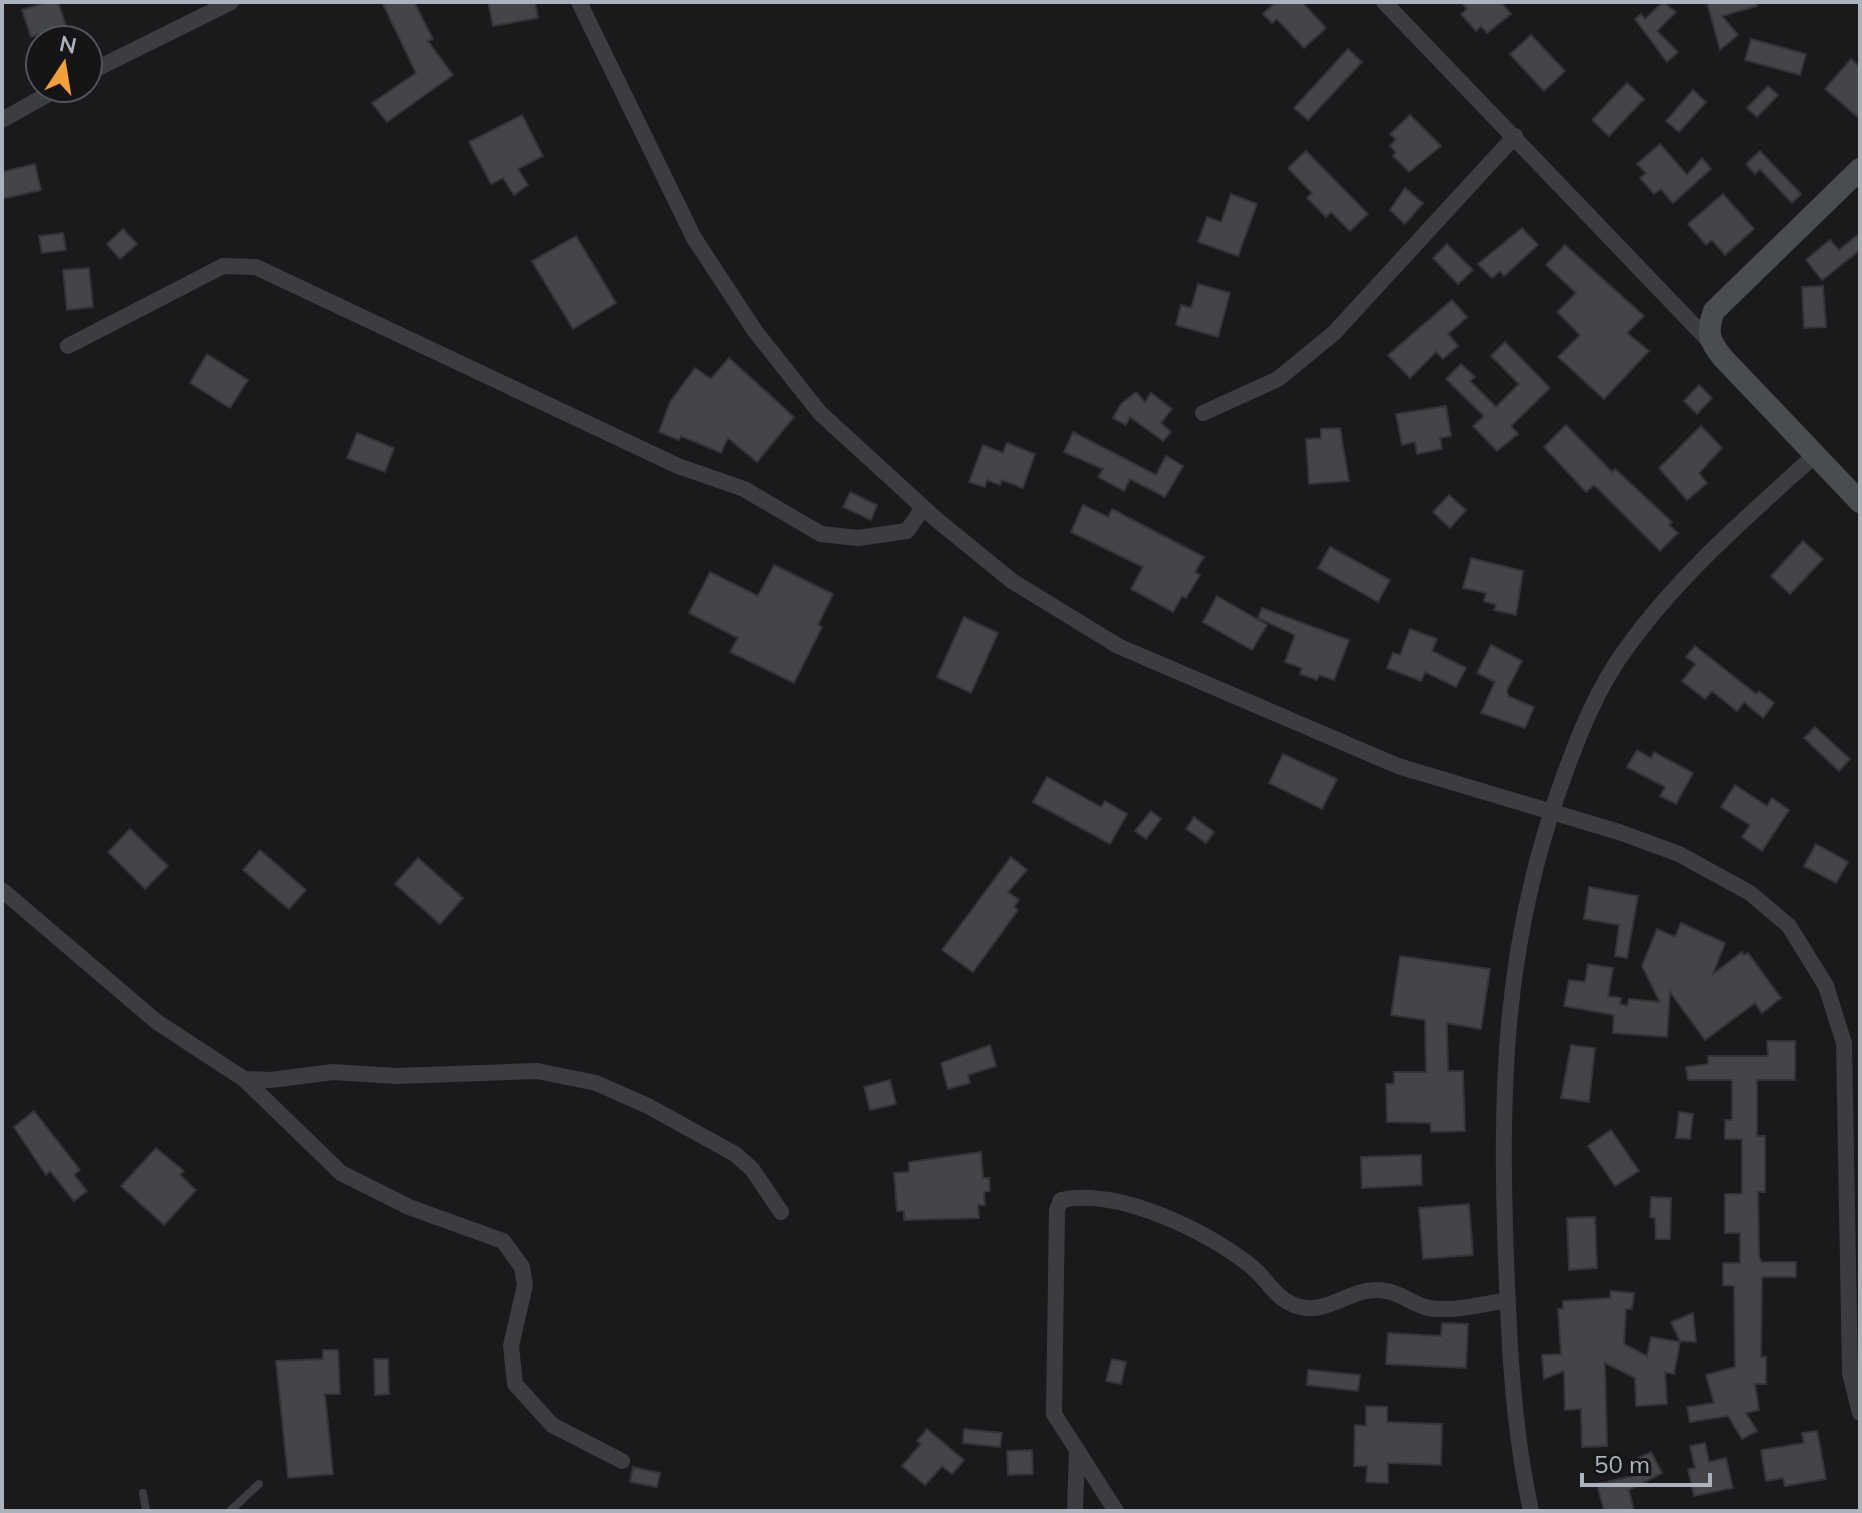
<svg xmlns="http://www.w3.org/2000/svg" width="1862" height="1513" font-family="Mulish,sans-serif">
<rect width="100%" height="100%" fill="#1a1a1c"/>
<path fill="#444549" stroke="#343438" stroke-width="2" d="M47,2H58L66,26L31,37L22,10Z
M382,2H414L433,39L428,41L453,75L387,122L372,103L416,73Z
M488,2H535L538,18L493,26Z
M1276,2H1302L1326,28L1304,48L1277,19L1272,23L1263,14Z
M1461,2H1501L1511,14L1487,33L1481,26L1476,31L1461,14L1467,9Z
M1663,2L1676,12L1657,31L1678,52L1667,62L1635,19L1641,14L1645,19Z
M1707,2H1756L1757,6L1722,16L1738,35L1720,50Z
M1531,35L1565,71L1544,91L1510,54Z
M1751,39L1806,54L1800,75L1745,60Z
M1348,49L1362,62L1308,120L1294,108Z
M1851,59L1860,67V119L1825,89Z
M1627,83L1644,99L1609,136L1592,120Z
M1768,86L1778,95L1757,117L1747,108Z
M1693,90L1706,102L1679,132L1666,121Z
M522,115L543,156L518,169L528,185L514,195L503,178L491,184L469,142Z
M1410,115L1441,146L1409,172L1393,156L1396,152L1390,146L1396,139L1390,134Z
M1660,144L1687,175L1702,158L1711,169L1673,203L1661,189L1654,194L1640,178L1646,173L1637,164Z
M1306,151L1368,214L1350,231L1331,212L1326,217L1307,198L1312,193L1288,168Z
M1760,151L1801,194L1792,203L1760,169L1755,174L1746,164Z
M35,164L41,190L2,199V172Z
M1405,188L1423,203L1405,224L1390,210Z
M1231,194L1257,204L1238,256L1198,242L1207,217L1221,222Z
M1723,194L1754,229L1725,255L1712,240L1706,245L1688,224Z
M1522,228L1538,245L1504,276L1500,271L1492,278L1478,264Z
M123,229L137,244L120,259L107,244Z
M63,233L66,250L42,253L39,236Z
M1860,233V250L1822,280L1806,260L1830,240L1839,250Z
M576,236L616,303L573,329L532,261Z
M1447,244L1473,270L1458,284L1433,258Z
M1565,245L1644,316L1627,333L1649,351L1604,399L1558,357L1580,335L1557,312L1576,293L1546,265Z
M89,268L93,307L67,310L63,270Z
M1198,284L1230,293L1218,337L1176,325L1181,305L1191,308Z
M1823,286L1826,327L1804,328L1802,287Z
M1452,300L1467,317L1448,334L1458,346L1443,359L1436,352L1410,378L1388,355Z
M1505,342L1550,388L1511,426L1518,434L1497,451L1473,426L1484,416L1446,379L1461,364L1475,377L1470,381L1496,407L1519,384L1491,356Z
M207,354L248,380L230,408L190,383Z
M729,358L794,417L757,462L728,438L721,453L681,436L679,440L659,432L670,402L695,368L711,379Z
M1699,385L1712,398L1697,414L1684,401Z
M1136,392L1145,402L1151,393L1172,409L1161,423L1171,432L1163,441L1130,417L1126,425L1113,418L1121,404Z
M1446,406L1451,436L1440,438L1442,449L1417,454L1415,442L1402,445L1396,414Z
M1566,425L1612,472L1615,469L1672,522L1669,525L1678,533L1660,551L1594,485L1586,492L1544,447Z
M1701,426L1722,448L1699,473L1707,483L1687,500L1659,468Z
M1340,428L1349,481L1309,484L1306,439L1321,438V429Z
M1073,432L1156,475L1166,456L1183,466L1165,497L1130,479L1124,491L1098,477L1103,469L1064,452Z
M357,433L394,448L385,472L347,458Z
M1007,443L1035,454L1023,488L1002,480L1000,485L987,480L985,487L969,482L983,445L1003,453Z
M850,492L877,505L871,520L843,507Z
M1449,495L1466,510L1450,528L1433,512Z
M1083,505L1108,517L1112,509L1204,557L1195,572L1200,575L1186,598L1182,596L1173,612L1131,589L1143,567L1071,532Z
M1803,541L1823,559L1790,594L1771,576Z
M1330,547L1390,580L1378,602L1318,568Z
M1471,558L1523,571L1516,615L1494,610L1496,605L1484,601L1486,593L1463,588Z
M774,565L833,594L818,625L822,627L794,683L730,652L738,638L689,613L710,572L758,596Z
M1217,596L1267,625L1252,650L1203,622Z
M1262,608L1349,640L1334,680L1319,675L1317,680L1300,674L1302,668L1285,662L1295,635L1258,618Z
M964,617L998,633L971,693L937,677Z
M1410,629L1437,639L1432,651L1466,668L1456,687L1425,672L1421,681L1387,668L1393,653L1400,655Z
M1491,645L1522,661L1507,690L1508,696L1534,707L1525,728L1481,713L1495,682L1477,673Z
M1695,646L1756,694L1759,691L1774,703L1763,718L1744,702L1737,711L1712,691L1705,699L1682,681L1696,664L1686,657Z
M1815,727L1850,759L1839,771L1804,738Z
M1637,750L1651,758L1654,752L1693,773L1676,804L1660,796L1665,787L1627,767Z
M1283,754L1337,779L1322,809L1269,783Z
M1047,777L1101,807L1105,801L1127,814L1110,844L1033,802Z
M1735,785L1767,806L1772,798L1789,810L1762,851L1742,837L1750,825L1721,807Z
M1151,811L1161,819L1146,839L1135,831Z
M1194,817L1214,832L1206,843L1186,829Z
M130,829L168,866L145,889L108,852Z
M1816,844L1848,862L1836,883L1804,866Z
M260,850L306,890L289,909L243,870Z
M1011,857L1027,870L1008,892L1019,900L1014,907L1018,910L973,972L942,950Z
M418,858L463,898L440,924L395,884Z
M1589,887L1638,896L1627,958L1615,956L1619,925L1584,919Z
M1681,923L1725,943L1713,974L1742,952L1744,955L1748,953L1781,998L1762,1013L1755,1003L1705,1040L1670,992L1667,1037L1613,1033L1614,1015L1564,1006L1569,980L1585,982L1588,964L1613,968L1608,996L1621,998L1620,1004L1627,1006L1629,999L1660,1002L1642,966L1657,929L1675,937Z
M1400,956L1490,969L1481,1029L1447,1023L1448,1071H1463L1465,1131L1431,1132L1430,1123L1387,1122L1386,1084H1394V1072H1426L1425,1020L1391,1015Z
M1767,1041H1795V1080H1757V1136H1765V1192H1758L1759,1257L1762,1262H1796V1277H1762L1761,1357H1766V1384H1755L1759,1410L1746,1413L1757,1431L1742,1439L1728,1416L1690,1422L1687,1407L1714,1403L1706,1375L1735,1367L1734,1286L1723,1285V1263H1740V1233H1725V1194H1742V1139H1725V1120H1732V1080H1688L1686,1067L1708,1064V1056H1768Z
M990,1045L996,1066L968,1075L970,1083L948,1089L941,1063Z
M1571,1045L1595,1048L1589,1102L1561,1098Z
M890,1080L896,1104L870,1110L864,1087Z
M34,1111L80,1170L74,1175L87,1191L74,1201L50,1171L46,1175L14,1127Z
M1679,1112L1693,1114L1690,1139L1676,1138Z
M1611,1130L1639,1171L1615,1186L1588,1146Z
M156,1148L184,1171L180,1175L196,1190L164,1225L121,1186Z
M981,1152L983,1178H989L990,1191L984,1192L985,1205H978L979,1218L904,1220V1211H897L894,1173L909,1172V1162Z
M1421,1155L1422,1185L1362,1188L1361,1157Z
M1651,1197L1671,1198L1670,1239H1656L1655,1218L1650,1217Z
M1469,1204L1473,1255L1423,1259L1419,1208Z
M1595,1217L1597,1268L1569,1270L1567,1218Z
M1611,1291L1634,1293L1632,1309H1626L1624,1344L1647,1356L1651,1337L1680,1342L1674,1374L1665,1372L1667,1404L1636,1406L1635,1378L1605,1363L1607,1446L1582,1447L1581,1409L1565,1410L1564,1371L1544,1379L1542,1355L1561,1354L1558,1309H1563V1301L1610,1298Z
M1693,1313L1696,1342L1680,1341L1671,1322Z
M1442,1323L1468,1324L1466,1368L1386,1364L1388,1333L1441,1336Z
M323,1350H338L340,1394H325L333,1474L288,1478L276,1361L323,1359Z
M374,1359H388L389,1394L375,1395Z
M1112,1359L1126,1362L1121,1384L1106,1381Z
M1308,1370L1360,1375L1358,1391L1307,1385Z
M1366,1406L1387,1407V1422L1442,1424L1441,1465L1388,1463V1483L1366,1482L1367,1466H1354L1355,1425L1366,1426Z
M927,1429L964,1460L952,1474L942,1466L925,1485L902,1466L921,1444L917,1441Z
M964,1429L1002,1433L1000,1447L963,1443Z
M1817,1431L1826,1479L1785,1486L1783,1478L1766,1481L1761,1450L1804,1443L1802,1433Z
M1705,1443L1709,1462L1726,1458L1733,1488L1694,1496L1688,1469L1695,1468L1690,1446Z
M1032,1450L1033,1474L1008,1475L1007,1451Z
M1651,1452L1662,1473L1629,1490L1634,1511H1604L1597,1484L1641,1474L1634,1460Z
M633,1467L660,1473L657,1487L630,1482Z"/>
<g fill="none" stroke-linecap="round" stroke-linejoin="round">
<path stroke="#3b3d41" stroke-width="8" d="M143,1493L146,1511
M230,1511L259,1484"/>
<path stroke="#3b3d41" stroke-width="16" d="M579,2L694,238L755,331L820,413L937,520L1012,581L1118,646L1398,766L1619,832L1679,854L1750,893L1789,926L1826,986L1844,1043L1850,1373L1860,1413
M1384,2L1709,341
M88,73L231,2
M2,120L59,88
M68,346L223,266L256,267L678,466L744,489L821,534L858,538L907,531L923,508
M1203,413L1278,379L1334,333L1515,136
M2,890L157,1022L244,1079L341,1173L409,1207L503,1241L522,1267L525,1285L511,1346L515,1384L552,1425L622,1461
M244,1079L271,1080L333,1072L396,1076L537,1071L596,1083L648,1106L735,1154L752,1169L781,1212
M1075,1511L1077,1449
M1116,1511L1054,1414L1057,1210L1061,1200C1119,1188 1208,1231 1252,1267C1267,1279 1276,1300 1297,1306C1325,1316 1349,1289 1378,1290C1398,1290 1412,1305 1429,1308C1455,1312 1483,1304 1508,1300
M1531,1511C1513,1429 1509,1343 1506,1259C1500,1089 1503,949 1560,787C1577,739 1597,687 1628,646C1680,574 1748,516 1814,456"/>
<path stroke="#494c51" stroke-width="22" d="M1860,169L1714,311C1706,333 1709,341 1723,358L1860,502"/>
</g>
<rect width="1862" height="1513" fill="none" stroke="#acb3bc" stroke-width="8"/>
<g transform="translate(64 64) rotate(12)"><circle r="38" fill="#151517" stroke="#515459" stroke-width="2"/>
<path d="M0-6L14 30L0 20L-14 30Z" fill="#f49f3a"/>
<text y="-12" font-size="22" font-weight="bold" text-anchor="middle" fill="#acb3bc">N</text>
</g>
<path d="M1582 1473v12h128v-12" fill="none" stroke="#acb3bc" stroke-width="4"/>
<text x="1594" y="1473" font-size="24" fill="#acb3bc" stroke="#151517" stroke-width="6" paint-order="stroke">50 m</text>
</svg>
